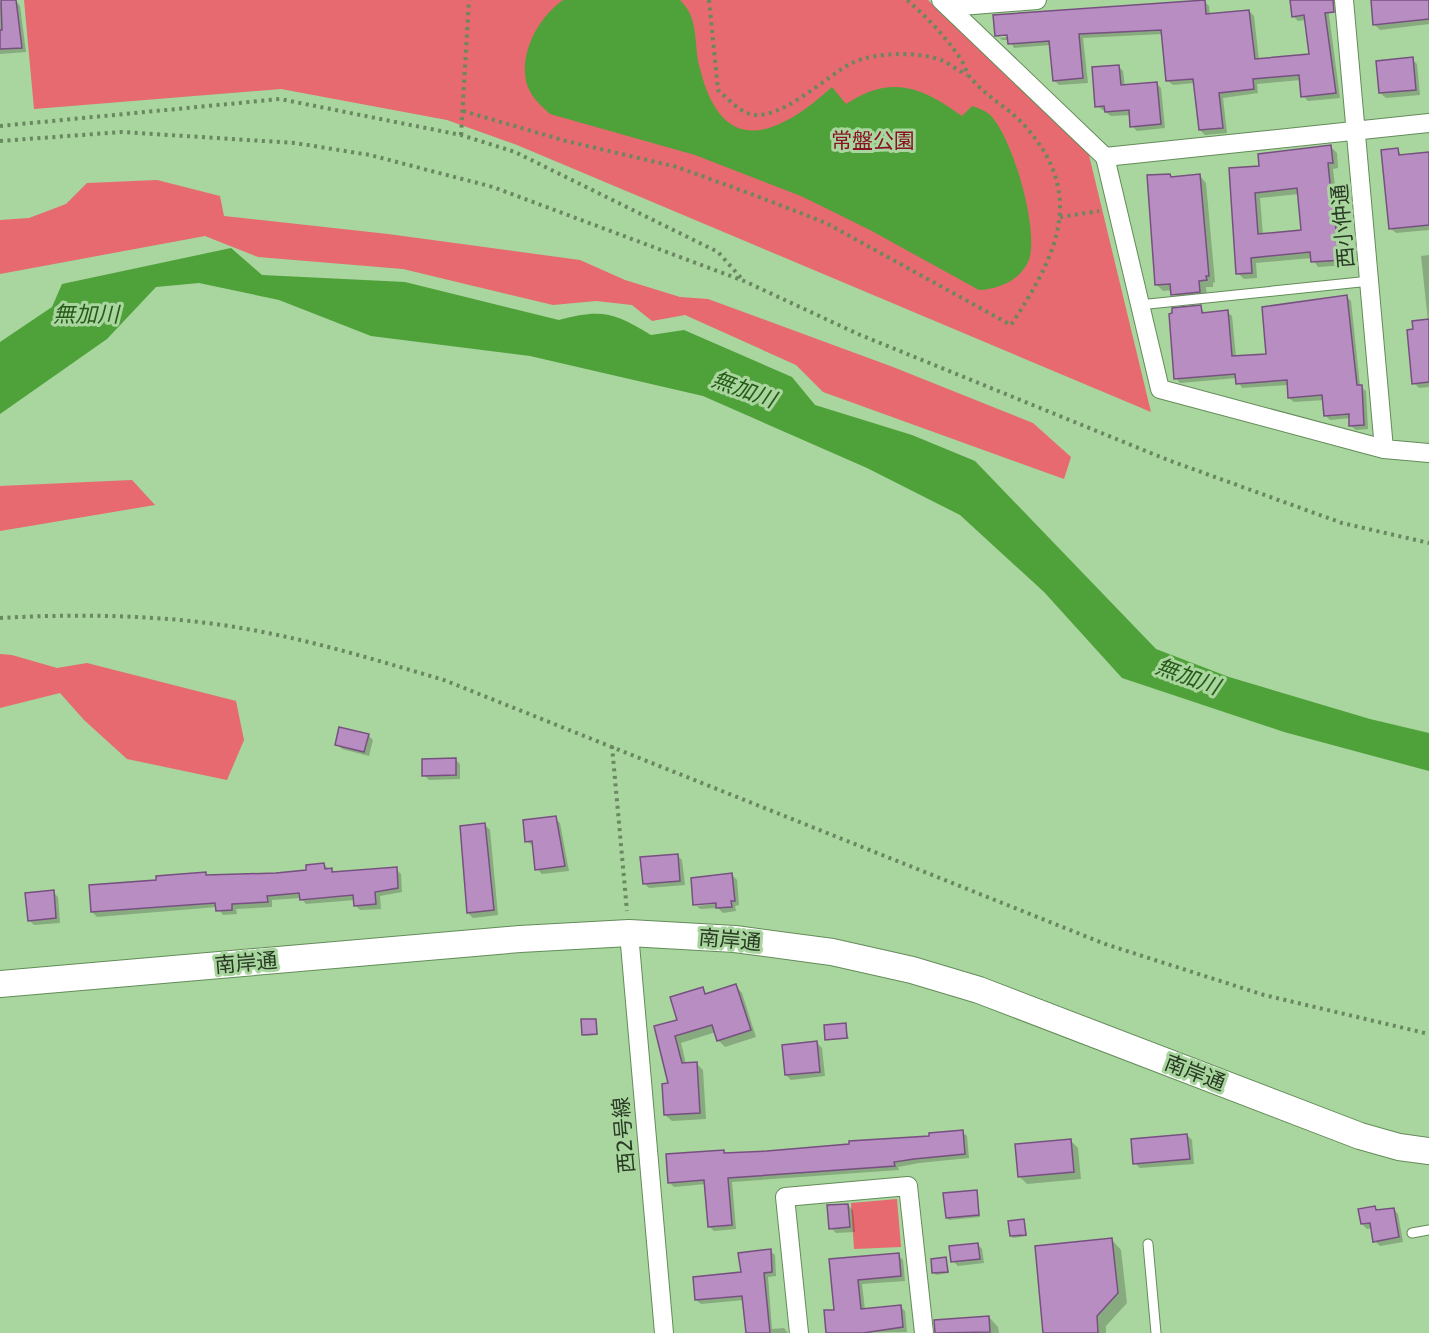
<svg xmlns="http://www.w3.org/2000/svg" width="1429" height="1333" font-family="'DejaVu Sans','Noto Sans JP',sans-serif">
<rect width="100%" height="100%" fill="#a9d59e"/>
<path fill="#e66a6f" d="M24,0H928L1088,151L1151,412L517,145L447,120L281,89L34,109Z
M157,180L220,196L224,216L388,234L580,260L625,280L680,297L708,299L893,367L1033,423L1071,457L1064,479L823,392L796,365L685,315L652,321L632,305L596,301L553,305L403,269L258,257L205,236L0,274V220L29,218L66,204L87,183Z
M132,480L155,505L0,531V486Z
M0,654L12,655L57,668L87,663L236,701L244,740L227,780L127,759L84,720L60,693L0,708Z
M897,1199L901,1247L854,1249L851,1203Z"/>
<path fill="#4fa13a" d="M563,0H680C700,19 693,44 700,69C723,161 779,135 832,87L846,104C891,74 922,87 962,116L972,106C978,108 984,110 989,114C1012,134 1041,234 1028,262C1019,281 998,289 979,290L870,230L801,196L695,155L550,114C540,105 529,95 526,81C520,51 539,17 563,0Z
M231,248L262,275L405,282L559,320C602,308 615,313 651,335L684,330L792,377L815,405L912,435L975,461L1156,649L1229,677L1370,719L1429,733V771L1284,732L1122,678L1044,592L960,515L867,468L703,396L530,356L371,336L279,300L199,283L156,287L107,339L0,414V342L52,307L62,284Z"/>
<path fill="#0003" fill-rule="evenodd" d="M1291,0H1327L1340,98L1308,101L1303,96L1301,80L1257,84L1258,93L1223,98L1227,133L1205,135L1200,130L1195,83L1173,85L1168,81L1163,34L1083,38L1088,83L1059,85L1055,81L1051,45L1014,48L1009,40H1002L997,36L995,16L1204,1L1209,6L1210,15L1249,11L1254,16L1259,60L1311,55L1306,20L1298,21L1293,16ZM1015,33V36L999,38V34Z
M1386,0H1429V24L1380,30L1375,25Z
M16,1L20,6L26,52L0,54V2Z
M1412,59L1417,64L1420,95L1386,98L1380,93Z
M1118,66L1123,71L1125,86L1156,83L1161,88L1165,128L1137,131L1132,126L1131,115L1111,116L1097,106Z
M1331,147L1337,153L1338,168L1333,169L1341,238L1346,243L1348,265L1318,267L1312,258L1256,263L1257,278L1244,279L1238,273L1230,169L1261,167ZM1299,194L1303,231L1263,235L1260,198Z
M1397,149L1402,156L1429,153V230L1396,233L1390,228Z
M1199,175L1206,183L1215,282L1213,283V287H1206L1207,298L1179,301L1172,290L1163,291L1156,284L1148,177Z
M1429,255V387L1419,388L1414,383L1428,321L1421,256Z
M1347,297L1351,301L1360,386L1366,391L1368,429L1356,430L1351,426V418L1330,420L1325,415L1324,400L1294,402L1289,398L1288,385L1242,388L1237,378L1180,383L1176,378L1201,307L1205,314L1227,312L1232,316L1236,357L1268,355Z
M368,735L373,740L369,756L342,749L337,744Z
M455,759L460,764V779L429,780L424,775Z
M555,818L560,823L569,871L542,874L537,869L534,846L527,842Z
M485,825L490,830L498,915L473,918L468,913Z
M677,855L682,860L685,885L649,888L644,883Z
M324,865L335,873L396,869L401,874L402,892L380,896L381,909L360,910L355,905V900L306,904L301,898L272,900V907L236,909L237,914L223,915L217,907L97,917L92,912L157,882L205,873L208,876L308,872Z
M732,875L737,880L739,905L735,906L736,911L723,913L718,908L700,909L695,904ZM723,901V903L697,906V903Z
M53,892L58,897L60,923L34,925L29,920Z
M736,986L742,993L756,1037L725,1047L718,1040L716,1032L681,1043L686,1064L696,1063L703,1070L706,1119L672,1121L665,1115L670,1085L655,1027L679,1021L702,989L708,995Z
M596,1020L598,1035L585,1036L583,1034Z
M845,1025L849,1039H827Z
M817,1043L822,1048L825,1076L791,1080L786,1075Z
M962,1132L967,1136L969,1158L919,1163L898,1167L899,1170L732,1182L736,1229L714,1231L709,1226L706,1184L674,1187L669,1182L724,1151L727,1154L931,1138Z
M1187,1135L1192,1140L1194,1164L1140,1168L1135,1163Z
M1071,1141L1078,1148L1081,1179L1027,1184L1019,1176Z
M976,1192L980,1217L949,1220L947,1218Z
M848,1205L853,1210L855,1232L836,1233L831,1228Z
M1374,1208L1378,1211L1393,1209L1398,1214L1403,1242L1380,1246L1375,1241L1372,1228L1367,1229L1362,1224Z
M1024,1221L1027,1236L1013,1238L1011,1236Z
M1112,1240L1121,1250L1127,1303L1106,1326V1333H1045Z
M977,1244L982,1249L984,1263L958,1266L953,1261Z
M770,1251L775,1255L776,1276L768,1277L772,1329L784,1328L788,1333H744L747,1332L744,1300L701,1304L696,1300L742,1274Z
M898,1255L903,1260L905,1281L862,1284L865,1310L900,1306L905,1311L907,1332L828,1333L836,1311L831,1260Z
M946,1259L949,1273L936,1275L934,1273Z
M989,1317L998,1327L999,1333H949L948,1320Z"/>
<path fill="#b88ec2" stroke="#775080" stroke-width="1.5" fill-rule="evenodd" d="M1,0H16L22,48L0,49V30H2Z
M1205,0L1206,14L1249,10L1255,59L1309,54L1304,15L1292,17L1290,0H1333L1334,12L1325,13L1336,93L1301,97L1299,75L1253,79L1254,89L1219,93L1223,128L1199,130L1193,79L1166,81L1161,30L1079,34L1083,78L1053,81L1049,41L1008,44L1007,35L995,36L993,15Z
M1371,0H1429V19L1373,25Z
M1413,57L1416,90L1379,93L1376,61Z
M1119,65L1121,85L1157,82L1161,124L1130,127L1129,110L1105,112L1104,106L1095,107L1092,67Z
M1331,145L1333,163H1328L1331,193L1337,236L1341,235L1343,260L1311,262L1310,252L1251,258L1252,273L1236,274L1229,168L1259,166L1258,154ZM1297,188L1301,230L1258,234L1255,193Z
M1398,148L1399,155L1429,152V225L1389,229L1381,150Z
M1170,174L1171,177L1200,174L1209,276H1206L1207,280L1199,281L1200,292L1171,295L1170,284L1155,285L1147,175Z
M1347,295L1357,385H1362L1364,425L1349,426V414L1324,416L1322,395L1288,398L1287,380L1236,384L1235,374L1174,379L1169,314L1172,313V308L1201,305L1202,313L1228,310L1232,356L1266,354L1262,307Z
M1429,319V382L1412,384L1407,330L1413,329L1412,321Z
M339,727L369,734L364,752L335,745Z
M456,758V775L422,776V759Z
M556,816L565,866L535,870L532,841L525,842L523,820Z
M485,823L494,910L467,913L460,826Z
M678,854L680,881L643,884L640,857Z
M324,863L325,869L332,868V872L397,867L398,888L375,892L376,904L354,906L353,895L300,900L299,893L267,896L268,902L232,904V910L216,911L215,903L91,912L89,885L156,880V876L206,872V875L276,873L306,870V865Z
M732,873L735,901H731L732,907L716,908V903L693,905L691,878Z
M54,890L56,918L28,921L25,893Z
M736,984L751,1030L717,1041L712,1025L675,1036L682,1063L697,1062L700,1113L664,1115L662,1084L668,1083L654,1026L677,1020L670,997L703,987L705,994Z
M581,1019H596L597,1034L582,1035Z
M846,1023L847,1038L825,1040L824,1025Z
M817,1041L820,1072L785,1075L782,1045Z
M963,1130L965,1154L914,1159L894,1162L895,1166L728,1178L732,1225L708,1227L704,1180L668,1183L666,1154L724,1150V1153L767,1151L849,1144V1141L929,1136V1133Z
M1187,1134L1190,1159L1133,1164L1131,1139Z
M1071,1139L1074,1172L1018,1177L1015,1144Z
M977,1190L979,1215L946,1218L943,1193Z
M848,1204L850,1227L829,1229L827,1205Z
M1375,1206L1376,1210L1394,1208L1399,1237L1373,1242L1370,1223L1361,1224L1358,1209Z
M1024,1219L1026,1235L1010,1236L1008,1221Z
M1112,1238L1118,1293L1097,1316L1098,1333H1043L1035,1246Z
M978,1243L980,1259L951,1262L949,1246Z
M771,1249L772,1272L764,1273L770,1333H746L742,1296L695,1300L693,1277L741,1272L738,1253Z
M899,1253L901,1276L858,1280L861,1309L901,1305L903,1327L863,1333H826L824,1310H834L829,1259Z
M946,1257L948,1272L932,1273L931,1259Z
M989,1316L990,1332L935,1333L934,1320Z"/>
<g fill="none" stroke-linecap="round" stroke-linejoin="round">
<g stroke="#638c59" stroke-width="11">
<path id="service" d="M1139,305L1370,281
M1412,1233L1429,1230
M1148,1244L1156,1333"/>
</g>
<g stroke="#638c59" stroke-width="20">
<path id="minor" d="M941,0L1105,157L1429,123
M1344,0L1384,449
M948,7L1037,0
M1105,157L1160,389L1384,449L1429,453
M629,933L664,1333
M799,1333L785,1197L908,1186L924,1333"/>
</g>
<g stroke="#638c59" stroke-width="28">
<path id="secondary" d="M0,984L520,939L629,933L735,939L832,952L912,970L979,990L1360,1136L1399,1147L1429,1151"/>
</g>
<path stroke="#698761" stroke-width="4" stroke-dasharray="3 4.5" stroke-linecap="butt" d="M709,0L718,90C727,98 737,109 747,113C776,126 827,75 852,63C874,52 921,51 943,61C951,65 959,71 967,75
M463,111L566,141L677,167L754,195L826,223L1011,325C1055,258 1088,196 1025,126C1009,108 985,96 970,77C966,73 965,66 962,61C946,37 928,18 907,0
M0,126L280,99L461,135L515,152L718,252L742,279
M461,135L469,0
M0,141L122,132L295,143L370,155L493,187L744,281L858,334L1168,460L1342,523L1429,543
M1060,217L1099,211
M0,618C89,613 181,615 268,633C328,645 386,663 444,680L1105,944L1264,995L1429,1034
M612,746L627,911"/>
<use href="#service" stroke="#fff" stroke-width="9"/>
<use href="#minor" stroke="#fff" stroke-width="18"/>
<use href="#secondary" stroke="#fff" stroke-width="26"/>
</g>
<g text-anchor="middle" stroke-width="6" stroke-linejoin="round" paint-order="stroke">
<g font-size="21" fill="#8a1226" stroke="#a9d59e">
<text x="873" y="148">常盤公園</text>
</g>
<g font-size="21" fill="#293a24" stroke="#a9d59e">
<text transform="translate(1343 226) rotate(-95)" y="7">西小仲通</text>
<text transform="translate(730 940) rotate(5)" y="7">南岸通</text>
<text transform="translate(246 963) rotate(-5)" y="7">南岸通</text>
<text transform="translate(1195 1073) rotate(21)" y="7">南岸通</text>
<text transform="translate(624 1135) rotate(-95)" y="7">西2号線</text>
</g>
<g font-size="22" font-style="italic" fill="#265b17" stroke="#a9d59e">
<text x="86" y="322">無加川</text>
<text transform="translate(744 389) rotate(20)" y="8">無加川</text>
<text transform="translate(1188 676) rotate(20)" y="8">無加川</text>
</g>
</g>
</svg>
